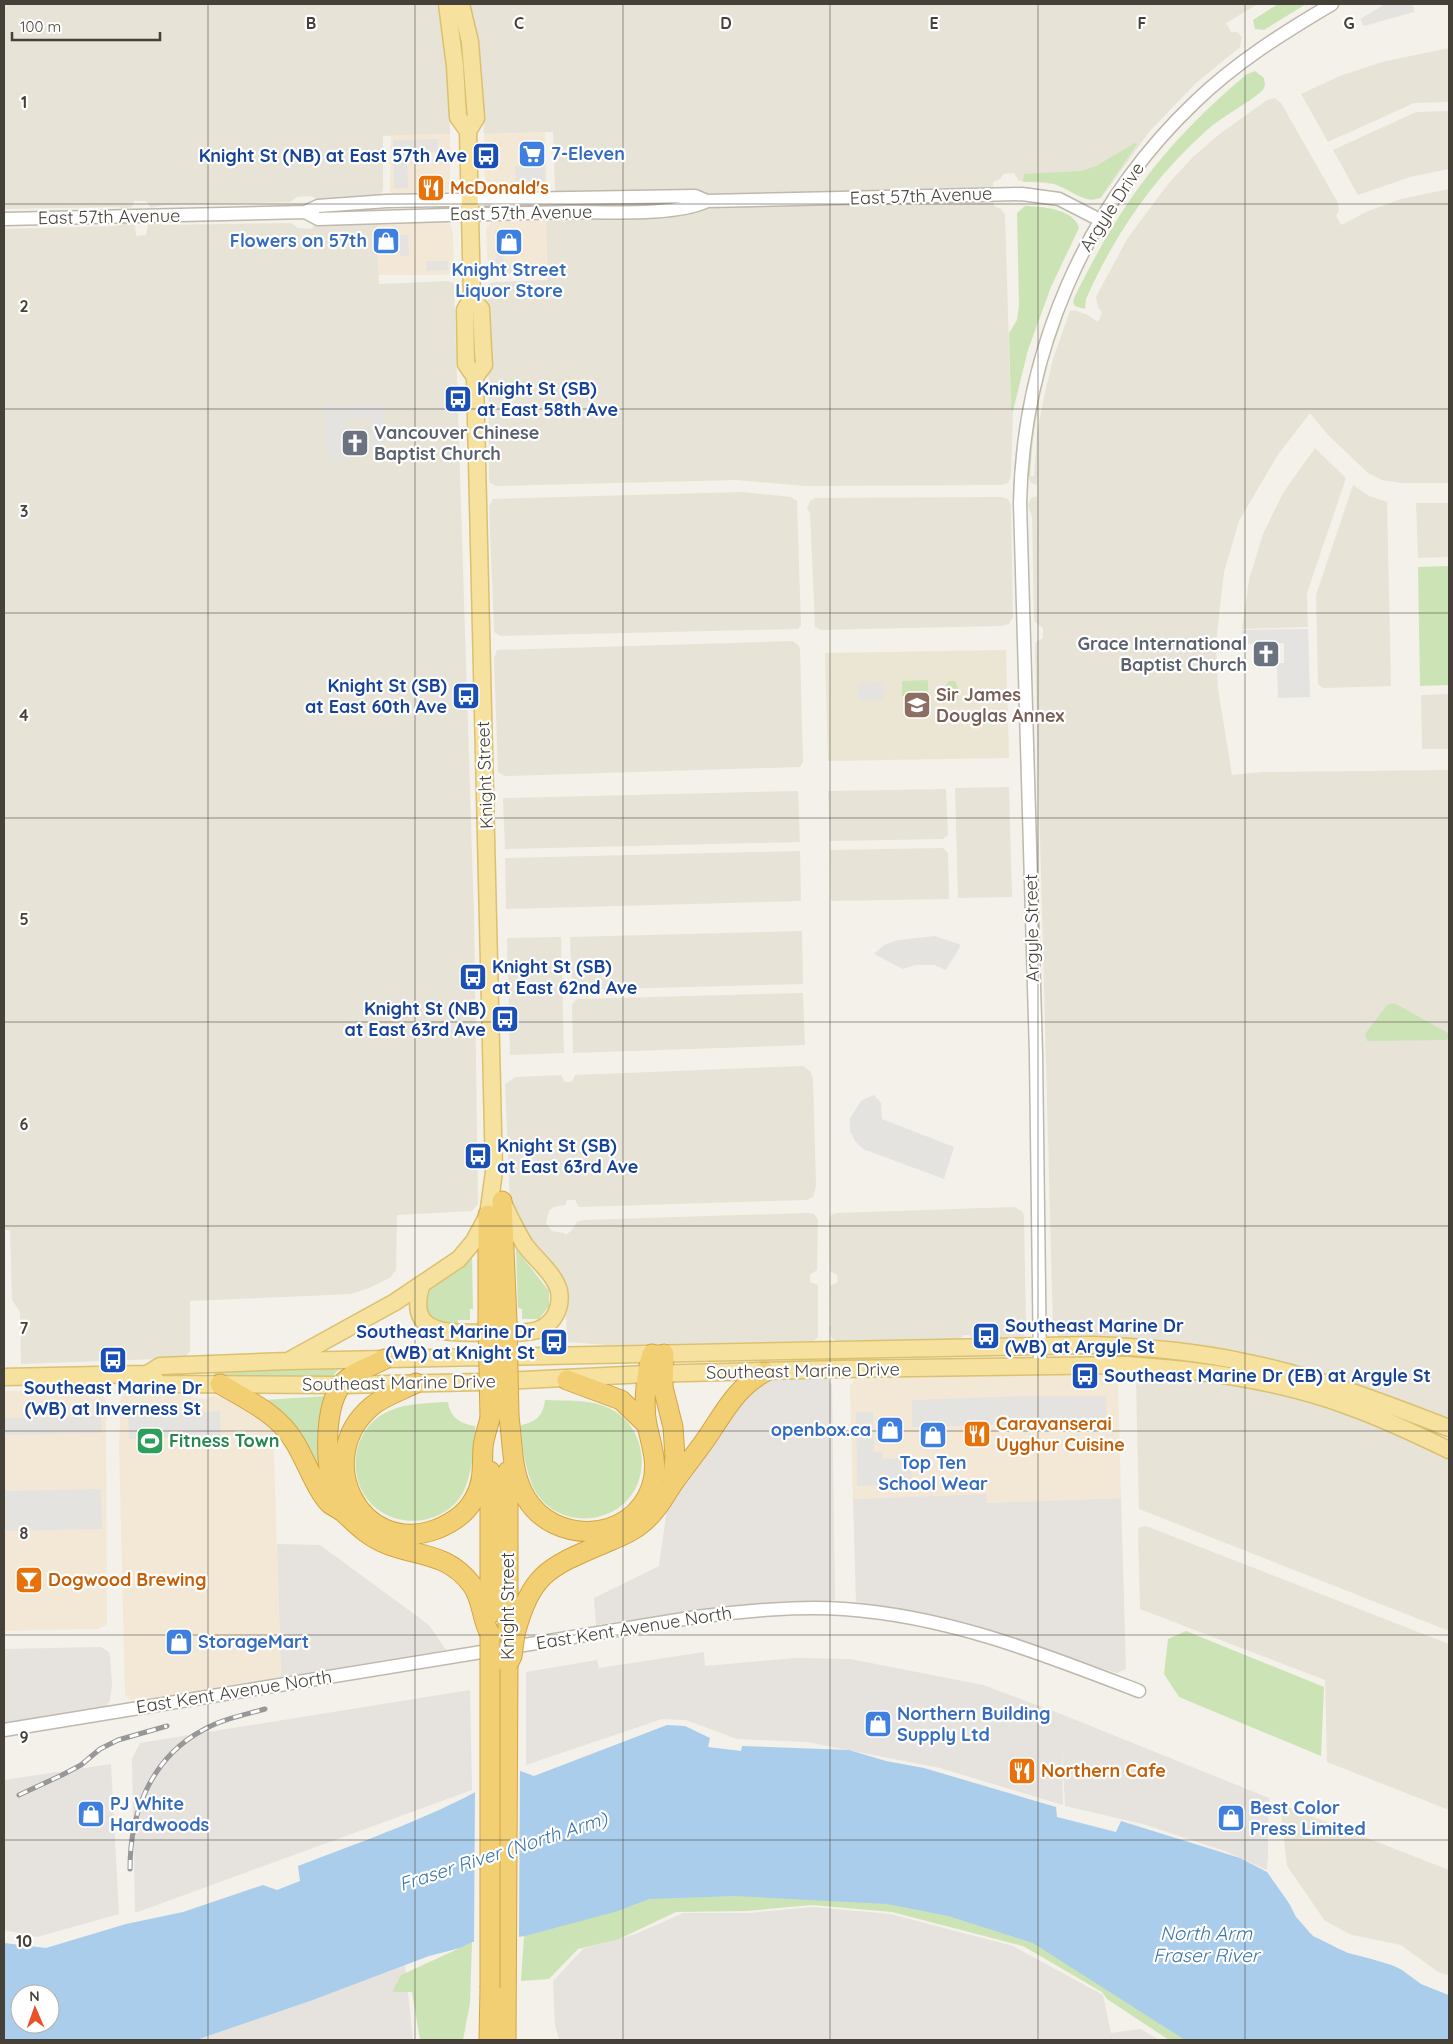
<svg xmlns="http://www.w3.org/2000/svg" width="1453" height="2044" font-family="Quicksand,sans-serif">
<rect width="100%" height="100%" fill="#f3f1e9"/>
<path fill="#e7e3d7" d="M4,4H437L445,38L450,92V134L383,136V190L379,196L318,200L311,196L297,197L290,202L163,205L151,208L146,201H134L132,207L122,209L118,207L4,209Z
M469,4H1258L1226,23L1231,32H1237L1242,37L1240,47L1195,84L1149,132L1101,198L1090,200L1054,184L1019,181L1014,173L1004,174L1000,179L993,182L994,206L1001,209L1005,215L1011,411H1013L1011,476L1008,483L1002,485L806,486L736,480L497,486L490,483L489,479L488,284L495,282L547,280L546,218H556L553,132L484,134L480,54Z
M1449,48V102L1414,103L1328,142L1301,94L1340,76L1382,62Z
M1275,98L1281,103L1338,203L1339,211L1336,215L1341,225L1368,211L1401,199L1449,189V483H1401L1382,480L1368,473L1327,434L1310,413L1277,456L1239,521L1224,572L1216,643L1218,689L1232,775L1263,772L1449,770V1420L1128,1339L1063,1337L1058,1336L1053,1329L1035,647L1036,642L1043,638V628L1034,621L1032,517L1028,505L1031,498L1037,496V485L1031,483L1028,476H1034L1037,433L1044,397L1053,359L1070,311L1074,310L1088,315L1098,322L1102,313L1098,307L1096,297L1127,239L1168,184L1194,156L1221,133L1267,100Z
M1449,111V169L1410,177L1358,195L1333,150L1416,112Z
M158,221L162,225L291,223L298,228L311,229L316,224L377,223L379,284L448,281L454,283L474,917L478,1204L472,1211L397,1215L396,1270L390,1278L369,1288L351,1294L190,1301V1351L184,1358L21,1364L20,1312L12,1300L10,1230H4V229L117,226L120,222H132L135,225L136,236L146,235L148,225L152,222Z
M1315,448L1346,478L1307,593L1308,627L1242,629L1249,580L1263,534L1283,493Z
M1353,485L1369,496L1387,502L1391,686L1323,688L1318,684L1316,595Z
M742,492L791,497L797,501L801,625L798,629L500,636L494,632L489,506L493,499Z
M1002,497L1008,499L1011,505L1013,617L1009,624L1001,626L821,630L815,627L810,513L807,509L810,501L815,498Z
M1416,503H1449V557L1418,558Z
M793,641L799,646L800,650L803,762L800,767L505,776L498,772L494,658L497,650Z
M1449,694V749H1422L1421,695Z
M1009,787L1012,897L958,898L955,788Z
M946,789L948,835L943,839L830,841L828,791Z
M798,791L800,842L505,849L503,798Z
M943,848L948,853L949,899L831,901L830,850Z
M800,851L801,901L506,909L505,858Z
M802,931L803,984L576,990L572,986L570,937Z
M561,937L564,1053L510,1055L507,938Z
M803,993L805,1045L573,1053L572,1004L577,999Z
M803,1066L810,1071L813,1079L816,1186L813,1197L806,1200L579,1207L575,1200H567L565,1205L554,1207L549,1211L546,1223L552,1231L564,1233L566,1235L572,1230L577,1222L583,1220L808,1213L814,1214L818,1220L817,1270L810,1275V1282L818,1285V1337L814,1341L672,1344L607,1345L568,1342L564,1294L528,1238L510,1202L505,1084L515,1077L561,1075L565,1082H572L575,1075Z
M1014,1207L1022,1211L1024,1215L1026,1330L1024,1336L1020,1338L973,1339L969,1335H964L960,1339L837,1341L832,1338L829,1328L831,1324L830,1286L838,1282L837,1275L830,1271L829,1221L831,1215L837,1213Z
M1143,1374L1190,1377L1248,1386L1291,1397L1332,1408L1392,1431L1449,1458V1631L1139,1509L1136,1384L1138,1377Z
M1146,1526L1449,1644V1810L1327,1762L1325,1680L1140,1609L1138,1530L1140,1527Z
M1280,1804L1449,1870V1975L1438,1972L1401,1945L1352,1935L1325,1921L1287,1866Z"/>
<path fill="#f3e8d6" d="M545,132L547,187L543,192L498,193L489,191L485,183L484,134Z
M450,134V189L441,194L393,196L390,190L391,135Z
M546,218L547,273H488L486,230L490,223L497,219Z
M442,220L450,224L453,234L454,272L446,275H379L377,223Z
M1112,1373L1118,1382L1121,1498L986,1503L985,1494L853,1499L850,1386L856,1378Z
M97,1389L104,1396L106,1402L107,1624L99,1629L4,1631V1391Z
M125,1392L188,1394L194,1398L206,1399L213,1395L229,1399L273,1424L281,1677L138,1701L129,1699L125,1694L119,1447L121,1398Z"/>
<path fill="#e6e2dd" d="M823,1377L828,1379L832,1385L835,1599L831,1601L726,1606L596,1625L594,1598L659,1566L667,1508L741,1399L770,1380Z
M986,1494L987,1503L1121,1498L1126,1669L1117,1673L956,1621L860,1604L856,1602L853,1499Z
M277,1544L320,1545L429,1625L446,1650L281,1677Z
M101,1647L109,1652L110,1656L112,1685L110,1700L106,1707L4,1726V1649Z
M704,1652L705,1666L797,1658L850,1659L983,1685L1061,1714L1269,1798L1267,1870L1225,1851L1143,1824L1065,1806L1062,1745L1063,1805L940,1768L807,1742L737,1739L686,1720L662,1719L526,1765V1672L597,1660L599,1668Z
M470,1690L472,1790L135,1913L132,1759L140,1743Z
M111,1764L119,1914L37,1937L4,1930V1780Z
M812,1907L890,1914L1013,1946L1103,1995L1111,2033L1141,2029L1159,2040L559,2039L555,2026L553,1981L584,1948L636,1934L683,1913H749Z
M405,1965L413,2040H196L313,2000Z"/>
<path fill="#ebe6d4" d="M1006,650L1009,758L828,761L825,653Z"/>
<path fill="#cce4b5" d="M1278,4H1306L1264,30L1255,29L1253,20Z
M1255,71L1264,78L1265,85L1263,90C1246,105 1224,115 1207,130C1153,178 1115,234 1086,299L1085,309L1075,306L1073,302L1075,296C1122,201 1166,142 1247,74Z
M1135,143L1137,144L1101,197C1086,206 1069,188 1054,184C1044,181 1033,181 1023,182L1024,174L1082,171L1096,166Z
M1025,206C1040,206 1075,209 1079,228L1051,287L1028,350L1013,411H1011L1009,333L1017,320L1019,305L1017,213Z
M1069,299L1049,358L1039,400L1033,437L1030,476H1028C1033,415 1046,357 1069,299Z
M1449,566V685L1420,686L1418,567Z
M928,680V695L902,696V681Z
M949,681H955C959,687 960,696 956,702H949L946,700V685Z
M1394,1003L1448,1033L1449,1038L1446,1040L1367,1041L1365,1034L1387,1005Z
M516,1249L549,1291V1306L539,1319H522V1309L518,1308Z
M472,1255L473,1309H470V1320H458V1324H442L427,1314L425,1294L429,1289Z
M324,1367L339,1369L332,1377H214V1373Z
M327,1396L318,1444L320,1472L263,1400Z
M545,1400C566,1401 589,1399 609,1408C646,1425 654,1480 621,1506C595,1526 556,1522 537,1494C527,1480 521,1443 521,1425C536,1422 543,1416 545,1400Z
M448,1402C450,1417 460,1424 475,1426C476,1443 471,1481 461,1496C443,1523 403,1529 377,1509C344,1483 350,1428 389,1411C407,1403 429,1403 448,1402Z
M1186,1631L1324,1687L1321,1756L1179,1697L1164,1674L1168,1639Z
M701,1881L984,1913L1243,2040H1169L1107,1999L1102,1992L1023,1946L892,1912L812,1905L747,1911L676,1912L619,1939L578,1949L549,1979L521,1981L524,1936L472,1942L470,2003L463,2040H420L412,1992H392L401,1975L460,1948L471,1932Z"/>
<path fill="#e5e3e0" d="M1385,4H1413L1414,12L1364,26L1360,19Z
M438,139V152L407,153L408,188L394,189L393,140Z
M545,165V187L516,186L515,166Z
M495,230H514V235L503,236L504,265L546,264L547,272L496,274Z
M399,235H408L409,256H400Z
M426,261H448V270L427,271Z
M384,404L385,453L372,454L370,417L345,418L346,460H327L324,405Z
M1308,629L1310,697L1278,698L1277,663H1284V643L1248,644L1242,638V630Z
M883,682L884,700H858V683Z
M935,936L961,945L946,970L934,965H915L903,969L874,954L884,945L898,940Z
M874,1095L881,1103L882,1119L954,1147L944,1179L863,1149L855,1141L850,1131V1118L862,1100Z
M1027,1396H1106L1107,1422L912,1427V1400Z
M220,1411L221,1436L129,1439L128,1415Z
M856,1412H873L874,1452H883V1459L911,1458L912,1484L857,1486Z
M101,1416L102,1433L4,1435V1418Z
M101,1489L102,1529L4,1531V1491Z
M1251,1797L1268,1804V1861L1254,1858L1231,1847Z"/>
<path fill="#aacdeb" fill-rule="evenodd" d="M667,1725L685,1726L710,1738L708,1747L741,1751L742,1746L849,1750L886,1761L924,1768L1056,1807L1057,1817L1116,1832L1121,1821L1240,1858L1267,1872L1310,1933L1339,1949L1401,1968L1424,1985L1449,1995V2040H1185L1033,1943L948,1916L887,1904L735,1896L649,1899L618,1911L525,1936L472,1942L460,1948L429,1956L313,2000L196,2040H4V1943L46,1948L126,1924L183,1912L263,1885L277,1890L300,1881L298,1866C371,1838 448,1812 515,1769L534,1776ZM20,1994H50V2024H20Z"/>
<path fill="#f3f1e9" d="M515,1767L520,1768L519,1939L474,1944L475,1789Z
M1271,1875L1278,1882L1312,1931L1340,1947L1402,1966L1426,1983L1449,1992V1995L1421,1984L1402,1970L1388,1963L1348,1953L1313,1936L1296,1917L1281,1887Z"/>
<g fill="none" stroke-linecap="round" stroke-linejoin="round">
<g stroke="#beb9ac" stroke-width="15">
<path id="minor" d="M305,212L318,219C403,216 487,214 572,212C608,212 676,216 707,201
M4,219L305,212L318,206L387,201L695,196L707,201L1022,194L1059,199L1100,220
M1040,1366L1036,1054L1020,503C1023,353 1085,207 1194,103C1235,63 1283,33 1332,4
M4,1730L696,1617C745,1611 795,1606 844,1609C948,1616 1043,1654 1139,1691"/>
</g>
<g stroke="#dbc06f" stroke-width="19">
<path id="major" d="M447,4L455,66L458,117L468,131
M472,297L481,309L483,350L484,365L475,377
M421,1286C406,1339 454,1332 490,1333C501,1333 530,1334 540,1329C554,1323 562,1307 559,1291C555,1274 535,1259 525,1245C516,1231 509,1215 502,1201
M288,1361L395,1302L459,1259L474,1241L488,1215L494,1172L475,377L466,364L465,310L472,297L468,131L476,118L470,42L461,4
M147,1374L160,1384L342,1385L482,1382L646,1374L841,1369L1127,1365C1202,1370 1277,1380 1348,1406C1382,1418 1416,1434 1449,1450
M4,1377L147,1374L160,1366L288,1361L1093,1345C1143,1347 1194,1351 1244,1362C1314,1376 1382,1402 1449,1428"/>
</g>
<g stroke="#d2a544" stroke-width="21">
<path id="highway" d="M502,1201L507,1321
M488,1215V1321
M664,1354L663,1387L673,1427L675,1457L672,1485
M567,1380L621,1400L647,1425
M416,1383C403,1390 384,1396 372,1406C311,1457 359,1558 437,1529C452,1523 466,1514 474,1499C484,1482 482,1466 483,1447C484,1437 488,1427 490,1418
M220,1384C247,1400 277,1413 294,1441C305,1458 317,1492 330,1504C334,1507 339,1509 343,1512C357,1525 369,1538 389,1545C422,1557 449,1554 472,1585C483,1600 481,1619 490,1634
M509,1417C513,1444 511,1474 526,1498C554,1545 631,1543 651,1488C659,1465 652,1448 647,1425C643,1405 646,1374 652,1354
M490,1471V1614
M338,1504C325,1475 322,1410 342,1384C353,1371 371,1367 385,1359
M508,1634V1471
M515,1634C532,1572 549,1567 605,1543C619,1537 633,1532 645,1521C657,1510 663,1499 672,1485C685,1466 700,1449 712,1430C727,1407 740,1385 765,1372
M489,2040L490,1988
M506,2040L508,1664"/>
</g>
<use href="#minor" stroke="#fff" stroke-width="12"/>
<use href="#major" stroke="#f6e29e" stroke-width="16"/>
<use href="#highway" stroke="#f3cf74" stroke-width="19"/>
<g stroke="#979797" stroke-width="5">
<path id="rail" d="M19,1795L62,1775L81,1765L100,1749L118,1740L167,1726
M130,1869C130,1812 151,1758 203,1730C222,1719 244,1715 265,1709"/>
</g>
<use href="#rail" stroke="#fff" stroke-width="3" stroke-dasharray="9" stroke-linecap="butt"/>
<g stroke="#d2a544" stroke-width="21" stroke-linecap="butt">
<path id="highway-bridge" d="M488,1321L490,1418
M507,1321L509,1417
M508,1664L512,1656L515,1634
M490,1988V1634"/>
</g>
<use href="#highway-bridge" stroke="#f3cf74" stroke-width="19"/>
</g>
<path fill="none" stroke="#464138" stroke-width="1" stroke-opacity="0.55" d="M208,4V2040M415,4V2040M623,4V2040M830,4V2040M1038,4V2040M1245,4V2040M4,204H1449M4,409H1449M4,613H1449M4,818H1449M4,1022H1449M4,1226H1449M4,1431H1449M4,1635H1449M4,1840H1449"/>
<defs>
<g id="supermarket-square" transform="scale(1.4375)"><rect x="-9" y="-9" width="18" height="18" rx="4" fill="#3f7fe0" stroke="#fff"/><path d="M-6-5.5h2.5l.6 2H6L4.5 2H-2.5L-4.4-4H-6ZM-1.5 3.2a1.3 1.3 0 1 0 .1 0ZM3 3.2a1.3 1.3 0 1 0 .1 0Z" fill="#fff"/></g>
<g id="bus-square" transform="scale(1.4375)"><rect x="-9" y="-9" width="18" height="18" rx="4" fill="#1a4fb4" stroke="#fff"/><path d="M-5-6H5V4H4V6H2V4H-2V6H-4V4H-5ZM-3.5-4V0h7V-4ZM-3.5 1.2v1.5H-2V1.2ZM2 1.2v1.5H3.5V1.2Z" fill="#fff"/></g>
<g id="restaurant-square" transform="scale(1.4375)"><rect x="-9" y="-9" width="18" height="18" rx="4" fill="#e8710a" stroke="#fff"/><path d="M-5-6h1v4h1v-4h1v4h1v-4h1v5L-1.5 .5V6h-2V.5L-5-1ZM5-6V6H3V1.5H1.5Q1.5-4 5-6Z" fill="#fff"/></g>
<g id="shop-square" transform="scale(1.4375)"><rect x="-9" y="-9" width="18" height="18" rx="4" fill="#3f7fe0" stroke="#fff"/><path d="M-5-2.5h2.3a2.7 3.5 0 0 1 5.4 0H5L5.5 6h-11ZM-1.5-2.5h3a1.5 2.3 0 0 0-3 0Z" fill="#fff"/></g>
<g id="church-square" transform="scale(1.4375)"><rect x="-9" y="-9" width="18" height="18" rx="4" fill="#6b7280" stroke="#fff"/><path d="M-1.2-6h2.4v3.5h3.3v2.4h-3.3V6h-2.4V-.1h-3.3v-2.4h3.3Z" fill="#fff"/></g>
<g id="school-square" transform="scale(1.4375)"><rect x="-9" y="-9" width="18" height="18" rx="4" fill="#8d6e63" stroke="#fff"/><path d="M0-5L7-2L0 1L-7-2ZM-4 1L0 2.5L4 1V4Q0 6-4 4Z" fill="#fff"/></g>
<g id="stadium-square" transform="scale(1.4375)"><rect x="-9" y="-9" width="18" height="18" rx="4" fill="#2e9e5b" stroke="#fff"/><path d="M0-5a6.5 5 0 1 0 0 10a6.5 5 0 1 0 0-10ZM-3.5-1.8h7v3.6h-7Z" fill="#fff"/></g>
<g id="bar-square" transform="scale(1.4375)"><rect x="-9" y="-9" width="18" height="18" rx="4" fill="#e8710a" stroke="#fff"/><path d="M-6-5H6L.8 .8V4.5H3.5V6h-7V4.5H-.8V.8Z" fill="#fff"/></g>
</defs>
<g fill-rule="evenodd">
<use href="#supermarket-square" x="532" y="154"/>
<use href="#bus-square" x="486" y="156"/>
<use href="#restaurant-square" x="431" y="188"/>
<use href="#shop-square" x="386" y="241"/>
<use href="#shop-square" x="509" y="242"/>
<use href="#bus-square" x="458" y="399"/>
<use href="#church-square" x="355" y="443"/>
<use href="#church-square" x="1266" y="654"/>
<use href="#bus-square" x="466" y="696"/>
<use href="#school-square" x="917" y="705"/>
<use href="#bus-square" x="473" y="977"/>
<use href="#bus-square" x="505" y="1019"/>
<use href="#bus-square" x="478" y="1156"/>
<use href="#bus-square" x="986" y="1336"/>
<use href="#bus-square" x="554" y="1342"/>
<use href="#bus-square" x="113" y="1360"/>
<use href="#bus-square" x="1085" y="1376"/>
<use href="#shop-square" x="890" y="1430"/>
<use href="#restaurant-square" x="977" y="1434"/>
<use href="#shop-square" x="933" y="1435"/>
<use href="#stadium-square" x="150" y="1441"/>
<use href="#bar-square" x="29" y="1580"/>
<use href="#shop-square" x="179" y="1642"/>
<use href="#shop-square" x="878" y="1724"/>
<use href="#restaurant-square" x="1022" y="1771"/>
<use href="#shop-square" x="91" y="1814"/>
<use href="#shop-square" x="1231" y="1818"/>
</g>
<g text-anchor="middle" stroke-width="4.5" stroke-linejoin="round" paint-order="stroke">
<g font-size="18" font-weight="bold" fill="#366cbe" stroke="#fff" text-anchor="start">
<text x="551" y="160">7-Eleven</text>
<text x="367" y="247" text-anchor="end">Flowers on 57th</text>
<text x="509" y="276" text-anchor="middle">Knight Street<tspan x="509" dy="21">Liquor Store</tspan></text>
<text x="871" y="1436" text-anchor="end">openbox.ca</text>
<text x="933" y="1469" text-anchor="middle">Top Ten<tspan x="933" dy="21">School Wear</tspan></text>
<text x="198" y="1648">StorageMart</text>
<text x="897" y="1720">Northern Building<tspan x="897" dy="21">Supply Ltd</tspan></text>
<text x="110" y="1810">PJ White<tspan x="110" dy="21">Hardwoods</tspan></text>
<text x="1250" y="1814">Best Color<tspan x="1250" dy="21">Press Limited</tspan></text>
</g>
<g font-size="18" font-weight="bold" fill="#164399" stroke="#fff" text-anchor="start">
<text x="467" y="162" text-anchor="end">Knight St (NB) at East 57th Ave</text>
<text x="477" y="395">Knight St (SB)<tspan x="477" dy="21">at East 58th Ave</tspan></text>
<text x="447" y="692" text-anchor="end">Knight St (SB)<tspan x="447" dy="21">at East 60th Ave</tspan></text>
<text x="492" y="973">Knight St (SB)<tspan x="492" dy="21">at East 62nd Ave</tspan></text>
<text x="486" y="1015" text-anchor="end">Knight St (NB)<tspan x="486" dy="21">at East 63rd Ave</tspan></text>
<text x="497" y="1152">Knight St (SB)<tspan x="497" dy="21">at East 63rd Ave</tspan></text>
<text x="1005" y="1332">Southeast Marine Dr<tspan x="1005" dy="21">(WB) at Argyle St</tspan></text>
<text x="535" y="1338" text-anchor="end">Southeast Marine Dr<tspan x="535" dy="21">(WB) at Knight St</tspan></text>
<text x="1104" y="1382">Southeast Marine Dr (EB) at Argyle St</text>
<text x="113" y="1394" text-anchor="middle">Southeast Marine Dr<tspan x="113" dy="21">(WB) at Inverness St</tspan></text>
</g>
<g font-size="18" font-weight="bold" fill="#c56008" stroke="#fff" text-anchor="start">
<text x="450" y="194">McDonald's</text>
<text x="996" y="1430">Caravanserai<tspan x="996" dy="21">Uyghur Cuisine</tspan></text>
<text x="48" y="1586">Dogwood Brewing</text>
<text x="1041" y="1777">Northern Cafe</text>
</g>
<g font-size="18" fill="#464138" stroke="#fff">
<text transform="translate(921 196) rotate(-2)" y="6">East 57th Avenue</text>
<text transform="translate(1112 207) rotate(-57)" y="6">Argyle Drive</text>
<text transform="translate(521 213) rotate(-1)" y="6">East 57th Avenue</text>
<text transform="translate(109 217) rotate(-1)" y="6">East 57th Avenue</text>
<text transform="translate(485 775) rotate(-92)" y="6">Knight Street</text>
<text transform="translate(1032 928) rotate(-91)" y="6">Argyle Street</text>
<text transform="translate(803 1371) rotate(-1)" y="6">Southeast Marine Drive</text>
<text transform="translate(399 1383) rotate(-1)" y="6">Southeast Marine Drive</text>
<text transform="translate(508 1606) rotate(-90)" y="6">Knight Street</text>
<text transform="translate(634 1628) rotate(-9)" y="6">East Kent Avenue North</text>
<text transform="translate(234 1692) rotate(-9)" y="6">East Kent Avenue North</text>
</g>
<g font-size="18" font-weight="bold" fill="#5b616d" stroke="#fff" text-anchor="start">
<text x="374" y="439">Vancouver Chinese<tspan x="374" dy="21">Baptist Church</tspan></text>
<text x="1247" y="650" text-anchor="end">Grace International<tspan x="1247" dy="21">Baptist Church</tspan></text>
</g>
<g font-size="18" font-weight="bold" fill="#785e54" stroke="#fff" text-anchor="start">
<text x="936" y="701">Sir James<tspan x="936" dy="21">Douglas Annex</tspan></text>
</g>
<g font-size="18" font-weight="bold" fill="#27864d" stroke="#fff" text-anchor="start">
<text x="169" y="1447">Fitness Town</text>
</g>
<g font-size="19" font-style="italic" fill="#3974aa" stroke="#fff">
<text transform="translate(503 1851) rotate(-18)" y="7">Fraser River (North Arm)</text>
<text x="1206" y="1940">North Arm<tspan x="1206" dy="22">Fraser River</tspan></text>
</g>
</g>
<g font-size="16" text-anchor="middle" font-weight="bold" fill="#464138" stroke="#fff" stroke-width="4.5" stroke-linejoin="round" paint-order="stroke">
<text x="311" y="29">B</text>
<text x="519" y="29">C</text>
<text x="726" y="29">D</text>
<text x="934" y="29">E</text>
<text x="1142" y="29">F</text>
<text x="1349" y="29">G</text>
<text x="24" y="108">1</text>
<text x="24" y="312">2</text>
<text x="24" y="517">3</text>
<text x="24" y="721">4</text>
<text x="24" y="925">5</text>
<text x="24" y="1130">6</text>
<text x="24" y="1334">7</text>
<text x="24" y="1539">8</text>
<text x="24" y="1743">9</text>
<text x="24" y="1947">10</text>
</g>
<rect width="1453" height="2044" fill="none" stroke="#464138" stroke-width="10"/>
<g transform="translate(35 2009) rotate(358)"><circle r="24" fill="#ffffff" stroke="#b5b3af"/>
<path d="M0-4L9 19L0 12L-9 19Z" fill="#e95129"/>
<text y="-8" font-size="14" font-weight="bold" text-anchor="middle" fill="#464138">N</text>
</g>
<path d="M12 32v8h148v-8" fill="none" stroke="#464138" stroke-width="2.5"/>
<text x="20" y="32" font-size="15" fill="#464138" stroke="#ffffff" stroke-width="4" paint-order="stroke">100 m</text>
</svg>
